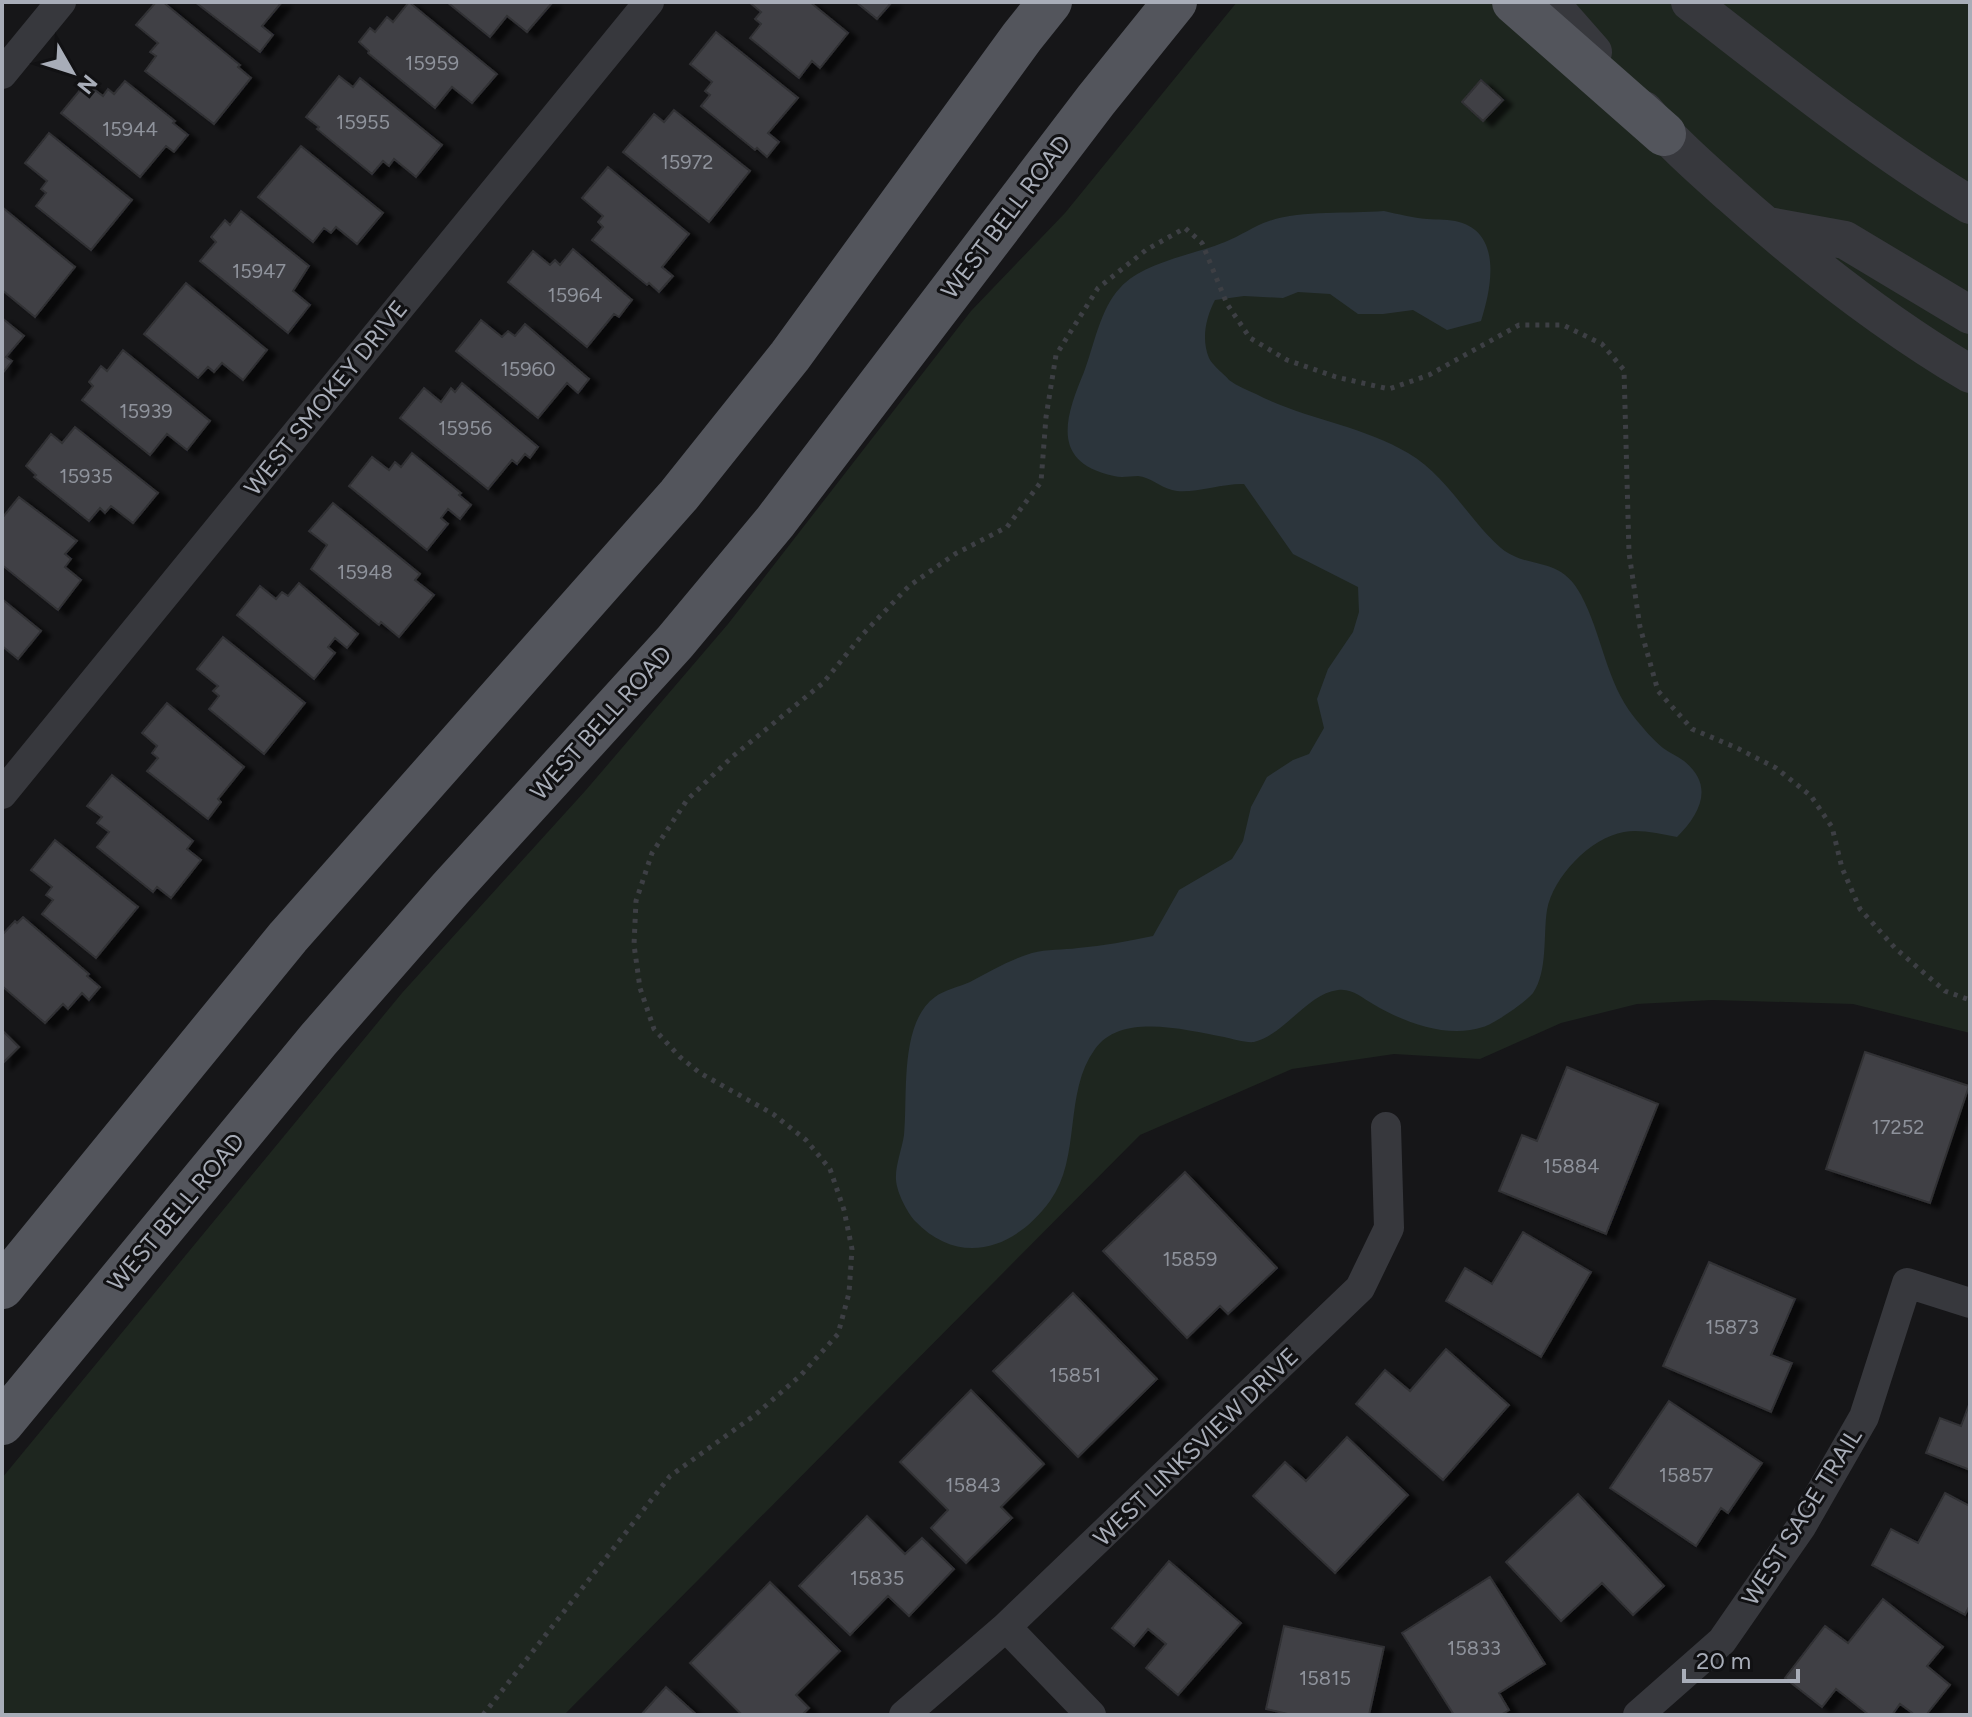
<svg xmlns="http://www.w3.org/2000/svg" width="1972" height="1717" font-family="Figtree,sans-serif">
<defs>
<filter id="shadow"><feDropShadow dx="9" dy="5" stdDeviation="2" flood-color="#0009"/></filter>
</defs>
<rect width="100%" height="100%" fill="#161618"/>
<path fill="#1e261f" d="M1237,2H1970V1033L1853,1004L1712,1000L1637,1004L1561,1023L1480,1059L1394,1054L1292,1069L1140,1135L564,1715H2V1478L402,993L586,790L728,624L971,311L1065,213Z"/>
<path fill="#2c353c" d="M1384,211C1398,214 1413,218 1427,219C1438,220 1449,219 1459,222C1503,234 1491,290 1481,321L1447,330L1413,310L1383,314H1358L1330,294L1298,292L1283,298L1244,296L1215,300C1206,317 1201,339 1209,358C1212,365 1224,374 1229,380C1237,386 1247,390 1256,394C1304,419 1361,425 1408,453C1447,476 1468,519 1501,548C1529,571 1559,554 1581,595C1602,634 1606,682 1634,717C1643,728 1653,740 1663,748C1670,753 1677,756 1684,761C1715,786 1700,814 1677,837C1660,834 1640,829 1624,832C1590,838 1553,877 1547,910C1543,935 1548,971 1533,993C1526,1002 1494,1024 1483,1027C1447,1039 1403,1022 1373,1004C1362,998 1352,988 1338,990C1308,993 1284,1035 1254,1042C1246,1043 1233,1039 1224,1037C1186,1030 1121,1012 1095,1049C1063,1093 1082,1157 1050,1201C1015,1249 960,1268 915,1221C907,1212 897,1193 896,1180C895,1166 902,1149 904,1135C908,1095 899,1023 935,997C944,990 959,987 970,982C991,971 1009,960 1032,953C1047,949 1063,950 1078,948C1103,946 1128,941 1153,936L1179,890L1232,859L1243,841L1251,807L1267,777L1293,760L1309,754L1324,728L1317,699L1328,669L1353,632L1359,612L1358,587L1293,554L1244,484C1222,483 1190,495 1172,490C1160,487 1150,477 1138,476C1130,476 1122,478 1114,476C1050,462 1065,418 1084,372C1094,346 1100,309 1120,288C1143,262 1193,255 1225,242C1240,236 1254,226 1269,221C1302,210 1349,214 1384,211Z"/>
<path fill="#404145" stroke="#303034" stroke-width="2" filter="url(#shadow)" d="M156,2H163L240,65L238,67L251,78L214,124L145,71L156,56L150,52L158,43L136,25Z
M195,2H282L262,26L273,35L260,52Z
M409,2L497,74L472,103L452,87L435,108L368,53L369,51L359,42L370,28L375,32L387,17L393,22Z
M447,2H551L552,3L527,32L507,16L490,37Z
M749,2H810L848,33L820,68L812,61L799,78L750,38L761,24L755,19L761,12Z
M856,2H892L877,19Z
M716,32L798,98L768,133L779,142L767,157L757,148L755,150L701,106L710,95L705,91L712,82L690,64Z
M339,76L353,87L360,78L442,145L416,177L394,159L389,166L383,161L372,174L317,129L319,127L306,117Z
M1481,80L1503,100L1483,121L1462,102Z
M125,81L175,121L173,123L188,135L174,152L166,146L140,177L61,113L86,83L103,96L108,89L114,94Z
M674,110L750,171L709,222L623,152L654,114L664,122Z
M49,133L132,200L91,250L36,206L46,193L41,189L47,181L25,163Z
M301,146L383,213L357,244L336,227L331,233L324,228L313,242L258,197Z
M608,167L689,234L662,267L673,276L659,292L649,283L647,285L592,240L603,227L598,222L603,216L582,198Z
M2,207L75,267L35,317L2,290Z
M241,211L309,266L293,291L310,305L288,333L200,261L216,242L211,237L225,220L230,225Z
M573,249L632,300L619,317L614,314L587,347L508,282L533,251L550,265L555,260L560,265Z
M186,283L267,350L243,380L222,363L214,372L208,367L198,378L144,334Z
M2,318L24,336L6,357L12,361L2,374Z
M481,320L502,337L508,331L515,336L525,324L589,379L578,393L567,383L538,418L456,351Z
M123,350L210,421L187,450L167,434L150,455L82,400L93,386L89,382L101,366L107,371Z
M462,383L538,447L530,458L525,454L517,464L512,460L488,489L400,418L424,388L441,402L451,388L455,392Z
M75,427L158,493L133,523L111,506L105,513L100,508L89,521L34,477L36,475L26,466L51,434L62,443Z
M412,453L461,493L459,495L471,505L460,519L448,509L441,518L448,524L427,550L349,486L372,457L389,470L395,462L401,467Z
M19,497L77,541L65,554L71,559L65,567L81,580L58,610L2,565V518Z
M333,503L420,574L415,580L434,595L399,637L381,622L379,625L311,569L327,545L309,531Z
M299,583L358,634L347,648L335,638L328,647L335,653L314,679L237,615L260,586L276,599L282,592L288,596Z
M2,599L41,631L18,659L2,646Z
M223,637L305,703L264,754L209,709L219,696L213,691L218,686L197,669Z
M167,703L244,767L218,799L221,802L208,819L147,771L158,758L152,753L157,746L142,733Z
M112,775L193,841L187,849L201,860L171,898L157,887L153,892L97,847L109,832L97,823L102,817L87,806Z
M55,840L138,907L96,958L42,914L53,900L46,895L52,887L31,870Z
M23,917L89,974L87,976L100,987L89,1000L82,993L68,1009L63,1004L45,1023L2,986V935L15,921L17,923Z
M2,1030L19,1047L2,1064Z
M1865,1052L1969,1086L1930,1203L1826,1169Z
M1567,1067L1658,1104L1606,1234L1499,1191L1522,1135L1537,1141Z
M1185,1172L1277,1268L1228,1314L1220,1306L1187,1338L1103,1251Z
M1523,1232L1591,1272L1541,1357L1446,1301L1465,1268L1492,1284Z
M1709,1262L1795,1299L1771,1355L1792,1363L1771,1412L1663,1366Z
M1073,1293L1157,1379L1078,1457L993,1371Z
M1446,1349L1509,1405L1443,1480L1356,1404L1385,1370L1410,1391Z
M971,1390L1044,1464L1001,1507L1012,1518L966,1563L931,1528L948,1510L900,1462Z
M1669,1401L1762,1463L1728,1513L1721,1508L1696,1546L1610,1488Z
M1970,1402V1470L1926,1453L1940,1418L1961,1426Z
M1347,1437L1408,1495L1335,1573L1253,1496L1285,1462L1306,1481Z
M1945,1493L1970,1506V1605L1965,1615L1872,1565L1891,1529L1918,1543Z
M1578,1494L1664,1586L1633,1615L1602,1583L1561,1621L1506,1562Z
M867,1516L905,1554L922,1538L954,1569L909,1616L888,1596L850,1635L799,1586Z
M1169,1561L1241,1623L1178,1695L1146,1668L1166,1644L1148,1629L1134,1646L1112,1628Z
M1490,1577L1545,1664L1499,1693L1509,1710L1501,1715H1454L1402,1633Z
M770,1582L840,1651L796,1695L809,1708L802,1715H742L690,1663Z
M1883,1599L1943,1647L1927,1666L1950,1685L1926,1715H1915L1900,1704L1892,1715H1869L1836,1689L1822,1707L1785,1678L1825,1626L1848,1643Z
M1284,1626L1384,1647L1369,1715H1292L1266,1709Z
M666,1687L697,1715H641Z"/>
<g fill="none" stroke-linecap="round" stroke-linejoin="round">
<path stroke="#3d3f44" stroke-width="5" stroke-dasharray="4 6" stroke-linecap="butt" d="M483,1715L670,1476L755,1415L801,1375L838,1334L849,1293L852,1249L844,1210L830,1169L806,1140L773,1114L700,1073L680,1057L654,1029L640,988L634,945L636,901L652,853L687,800L732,757L823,683L863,634L909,586L955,554L1007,527L1041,482L1046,417L1056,355L1098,288L1146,250L1185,228L1202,243L1227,304L1250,338L1287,360L1336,377L1389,389L1429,375L1519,325H1563L1602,344L1624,370L1629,553L1640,627L1658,691L1692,729L1737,748L1776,768L1811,796L1832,827L1842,868L1860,909L1895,948L1945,991L1970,1000"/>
<path stroke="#37383d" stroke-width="30" d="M2,74L61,2
M2,794L649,2
M1006,1627L1091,1715
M904,1715L1006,1627L1360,1288L1389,1228L1386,1127
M1638,1715L1722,1641L1801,1527L1864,1417L1907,1283L1970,1303"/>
<path stroke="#37383d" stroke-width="38" d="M1549,2L1593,52
M1690,2C1782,73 1871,145 1970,205
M1644,110C1670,141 1701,168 1731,195C1806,262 1884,323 1970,374
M1768,226L1845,240L1970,315"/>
<path stroke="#53555c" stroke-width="44" d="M1514,2L1664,134
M2,1287L288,937L679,495L790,356L1022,37L1050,2
M2,1423L318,1040L450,889L675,642L775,522L1096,100L1175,2"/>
</g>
<g text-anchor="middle" stroke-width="6" stroke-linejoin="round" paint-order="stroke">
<g font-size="20" fill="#8e929b">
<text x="432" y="70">15959</text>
<text x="363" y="129">15955</text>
<text x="130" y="136">15944</text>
<text x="687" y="169">15972</text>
<text x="259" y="278">15947</text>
<text x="575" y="302">15964</text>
<text x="528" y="376">15960</text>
<text x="146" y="418">15939</text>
<text x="465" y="435">15956</text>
<text x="86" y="483">15935</text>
<text x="365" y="579">15948</text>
<text x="1898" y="1134">17252</text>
<text x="1571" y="1173">15884</text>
<text x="1190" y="1266">15859</text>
<text x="1732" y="1334">15873</text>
<text x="1075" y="1382">15851</text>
<text x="1686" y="1482">15857</text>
<text x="973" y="1492">15843</text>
<text x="877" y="1585">15835</text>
<text x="1474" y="1655">15833</text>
<text x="1325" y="1685">15815</text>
</g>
<g font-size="24" fill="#a8adb8" stroke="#111113">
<text transform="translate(1006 217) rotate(-53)" y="8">WEST BELL ROAD</text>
<text transform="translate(326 398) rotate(-51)" y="8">WEST SMOKEY DRIVE</text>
<text transform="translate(601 723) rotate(-48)" y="8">WEST BELL ROAD</text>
<text transform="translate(176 1212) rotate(-50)" y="8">WEST BELL ROAD</text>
<text transform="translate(1196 1447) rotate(-44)" y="8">WEST LINKSVIEW DRIVE</text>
<text transform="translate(1802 1517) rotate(-58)" y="8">WEST SAGE TRAIL</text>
</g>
</g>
<rect width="1972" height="1717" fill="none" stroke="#a8adb8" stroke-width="8"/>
<g transform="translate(72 72) rotate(129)" stroke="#111113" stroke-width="6" paint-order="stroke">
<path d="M0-6L14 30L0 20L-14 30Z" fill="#a8adb8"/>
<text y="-12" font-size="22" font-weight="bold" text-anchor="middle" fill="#a8adb8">N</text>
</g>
<path d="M1684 1669v12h114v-12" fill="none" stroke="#a8adb8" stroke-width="4"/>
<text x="1696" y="1669" font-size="24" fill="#a8adb8" stroke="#111113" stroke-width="6" paint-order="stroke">20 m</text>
</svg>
